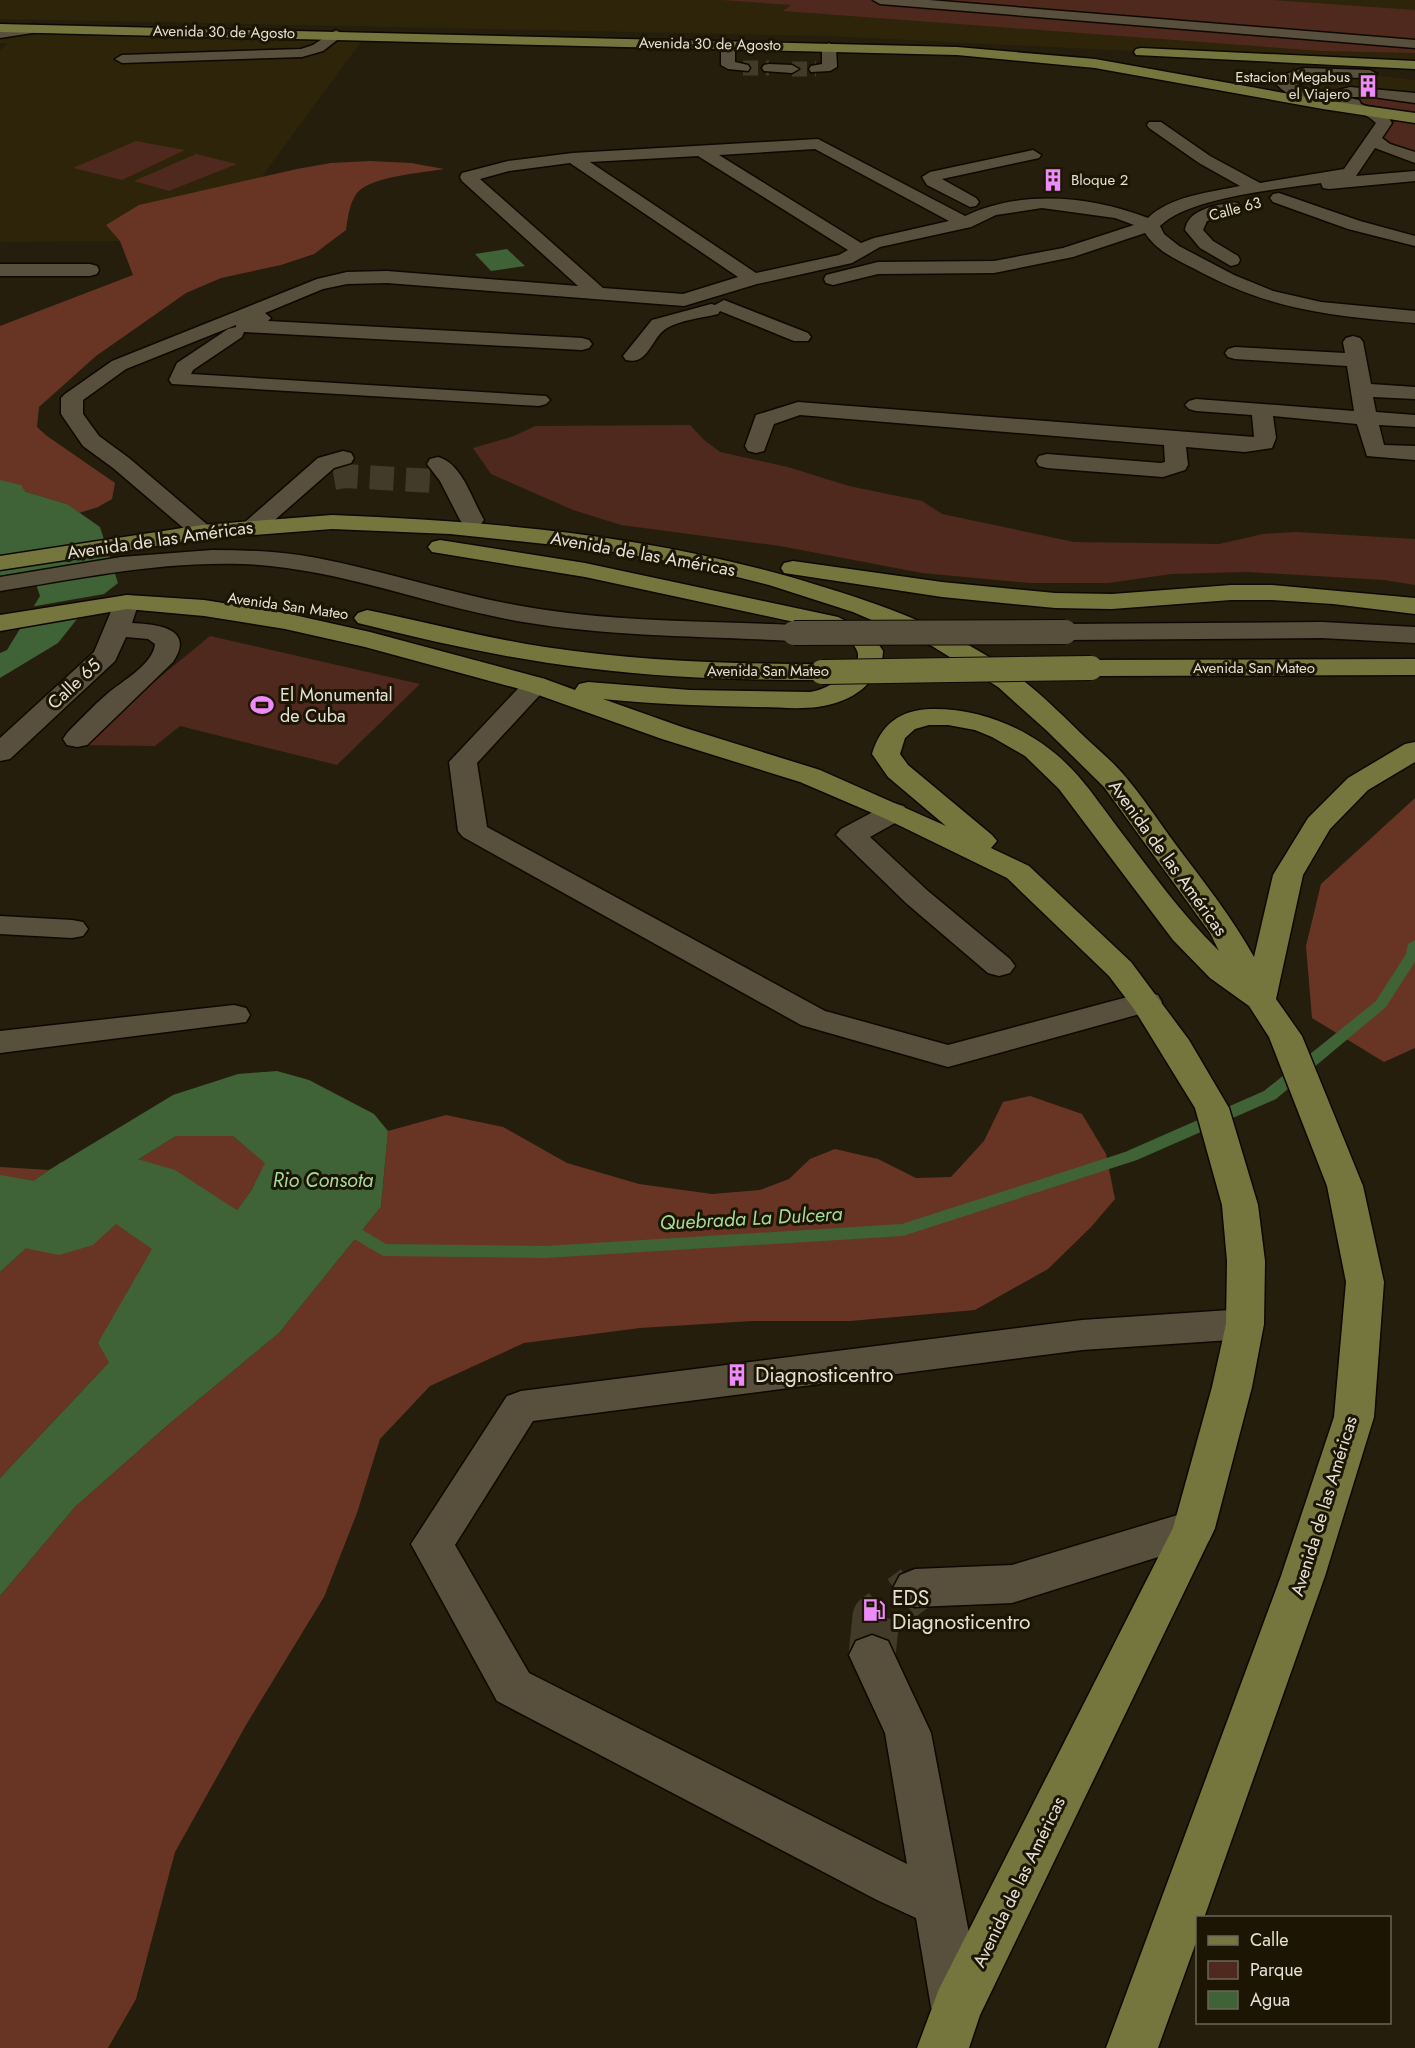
<svg xmlns="http://www.w3.org/2000/svg" width="1415" height="2048" font-family="Jost,sans-serif">
<rect width="100%" height="100%" fill="#251e0c"/>
<path fill="#2d240a" d="M0,0H1415V65L826,36L0,19Z
M34,29L366,35L261,178L139,205L120,241L0,242V50L8,44L0,43V34Z
M1357,73L1415,80V112L1301,93L1285,79L1292,75Z"/>
<path fill="#4f291d" d="M721,0H1273L1415,10V53L1321,51L783,11L791,5Z
M1333,95L1415,98V112L1340,100Z
M1415,118V158L1374,140L1387,123Z
M136,141L185,150L122,180L73,168Z
M196,154L237,164L169,191L134,181Z
M690,425L704,440L720,452L788,467L849,486L922,501L942,514L1074,542L1219,544L1263,534L1296,532L1415,539V585L1384,580L1248,572L1171,574L1109,583H1030L922,573L780,546L621,525L573,510L491,474L473,448L514,436L535,426Z
M210,636L420,684L337,765L180,726L155,746L77,745Z"/>
<path fill="#683525" d="M370,161L411,163L444,169C422,173 371,176 357,193C349,204 348,217 346,230L314,254L281,265L221,278L186,293L96,356L39,407L37,427L47,436L115,483L112,499L98,507L79,513L67,504L0,484V326L133,275L120,241L106,225L139,205L297,169L331,163Z
M1415,798V1048L1384,1062L1312,1018L1306,946L1321,884Z
M1030,1096L1082,1114L1106,1154L1115,1199L1091,1227L1048,1269L975,1310L850,1321H752L640,1328L524,1343L430,1386L380,1439L357,1513L324,1597L246,1725L175,1852L136,1999L108,2048H0V1596L75,1507L169,1424L279,1333L381,1207L388,1131L446,1115L503,1127L567,1163L639,1184L712,1194L760,1190L789,1179L810,1159L835,1149L878,1159L916,1178L951,1177L984,1141L1003,1102Z
M176,1136H233L266,1163L252,1189L214,1243L129,1341L0,1478V1272L94,1187Z
M0,1167L49,1170L0,1204Z"/>
<path fill="#3f6237" d="M507,249L525,266L491,271L475,254Z
M0,484L67,504L100,527L118,583L85,609L58,643L0,678V653L7,650L40,596L18,531L0,525Z
M277,1071L309,1080L374,1114L388,1131L381,1207L279,1333L169,1424L75,1507L0,1596V1478L129,1341L214,1243L252,1189L265,1163L233,1136H176L94,1187L0,1272V1204L49,1170L173,1095L238,1074Z"/>
<path fill="#251e0c" d="M110,593L87,611L17,627L30,607Z"/>
<g fill="none" stroke-linecap="round" stroke-linejoin="round">
<path fill="#3f6237" fill-rule="evenodd" d="M1415,940V962L1386,1007L1276,1099L1137,1160L903,1236L545,1258L383,1256L356,1240L334,1239L332,1235L334,1231L359,1228L386,1244L545,1246L902,1224L1125,1152L1264,1091L1376,1001L1406,954L1408,944Z"/>
<path fill="#3f6237" fill-rule="evenodd" d="M0,480L21,485L49,531L32,569L23,583L0,588Z
M94,1154L141,1160L175,1170L249,1218L263,1243L249,1268L223,1299L186,1371L150,1382L114,1371L98,1343L152,1249L116,1224L93,1245L59,1255L0,1243V1175L40,1182L60,1163Z"/>
<path stroke="#423b2a" stroke-width="15" stroke-dasharray="15 8" stroke-linecap="butt" d="M743,68H769
M792,69H816"/>
<path stroke="#423b2a" stroke-width="24" stroke-dasharray="24 12" stroke-linecap="butt" d="M334,478L346,476L433,481"/>
<path stroke="#423b2a" stroke-width="47" stroke-dasharray="47 23" stroke-linecap="butt" d="M872,1655L876,1617L915,1588"/>
<g stroke="#0e0800" stroke-width="3">
<path id="minor" d="M873,0H929L1415,40V48L880,4Z
M34,25L39,26L41,29L39,32L0,38V30Z
M336,30L343,34L341,37L323,51L302,57L122,63L115,59L122,55L301,49L313,45Z
M728,40L735,44V62L748,65L750,68L748,71L728,69L721,65V44Z
M829,43L836,47L837,67L830,71L811,72L809,69L811,66L822,64V47Z
M769,64L792,65L799,69L792,73L764,71L762,68L764,65Z
M1303,68L1370,70L1377,74L1370,78L1305,77L1293,81L1305,89L1327,93L1350,87L1415,93V103L1373,97H1345L1359,100L1361,104L1386,114L1392,123L1382,138L1390,144L1415,152V163L1375,148L1356,176L1415,171V181L1329,189L1323,188L1321,183C1280,189 1189,197 1160,226L1164,234L1179,246L1234,275L1273,291L1321,302L1415,311V323C1330,316 1269,310 1193,268C1175,259 1157,251 1145,233L1073,257L994,273L878,274L833,285L826,283L824,279L826,275L878,262L994,261L1063,248L1134,225L1115,218L1042,208L996,215L971,227L880,247L852,263L757,284L684,306L387,283L347,284L323,289L265,313L271,318L268,321L582,338L589,340L592,344L589,348L582,350L244,332L242,337L193,370L191,374L546,396L550,400L546,404L539,406L172,384L169,380L177,363L228,329L236,327V325L126,369L83,400V414L99,436L129,458L210,527L214,532L210,537L202,539L194,537L113,468L83,446L61,414V398L65,394L112,361L317,279L347,272L387,271L578,286L462,181L460,177L462,173L508,161L573,153L818,139L965,216C1022,189 1091,196 1148,218C1170,196 1211,192 1240,186L1199,163L1149,128L1147,125L1149,122H1161L1210,156L1260,183L1344,169L1376,123C1352,98 1298,109 1277,85L1280,76ZM815,149L949,221L874,238L861,243L719,155ZM698,156L848,250L839,255L756,273L590,162ZM570,163L738,277L683,294L603,288L480,179L509,171Z
M1033,150L1041,155L1039,158L942,179L976,198L979,202L976,206L970,207L927,185L922,177L930,172Z
M1279,193L1360,221L1415,236V246L1348,229L1273,202L1270,198L1273,194Z
M1232,202L1238,203L1241,207L1238,211L1207,221L1203,230L1213,241L1238,256L1240,260L1238,264L1231,266L1200,248L1185,230C1188,209 1215,206 1232,202Z
M0,264H90L97,266L99,270L97,274L90,276H0Z
M724,300L808,333L811,337L808,341H794L720,311L718,314C702,318 681,320 667,328C651,337 649,366 626,360L623,356L652,320L711,304L715,305Z
M1353,336L1360,338L1363,342L1371,384L1415,387V399L1373,397L1376,412L1415,415V427L1379,425L1384,445L1415,446V460L1367,456L1357,424L1273,416L1276,438L1272,448L1245,452L1186,447L1188,465L1185,470L1163,477L1047,468L1039,466L1036,461L1039,456L1047,454L1161,463L1165,462L1164,445L800,415L774,424L764,451L756,453L748,451L745,446L756,415L798,402L1254,437L1252,415L1196,411L1189,409L1185,405L1189,401L1196,399L1354,411L1347,366L1235,359L1228,357L1225,353L1228,349L1235,347L1345,353L1343,342L1346,338Z
M343,451L351,453L354,458L351,463L334,468L261,532L253,534L245,532L241,527L245,522L318,458Z
M438,457C462,463 472,500 484,520L480,525L472,527L464,525L460,520L440,481L427,464L430,459Z
M212,550C247,550 282,551 317,558C386,571 452,594 521,606C611,622 703,621 794,625L803,628L807,633L803,638L794,641C704,636 612,637 523,622C428,606 339,568 243,564C161,561 80,578 0,591V577L121,557Z
M127,595L136,597L139,602L132,623C156,624 196,628 173,662L87,745L77,747L67,745L63,739L67,733C80,720 93,706 107,694C122,681 153,665 155,644L148,639L126,637L115,661L10,759L0,761V738L94,652L115,602L118,597Z
M1322,622L1415,627V643L1322,638L1065,640L1056,637L1052,632L1056,627L1065,624Z
M536,677L545,679L549,685L477,763L487,827L825,1011L948,1045L1146,992L1158,995L1162,1002L1158,1009L948,1067L801,1025L463,837L458,831L449,762L527,679Z
M894,803L904,806L908,812L904,818L870,837L928,891L1010,959L1015,966L1010,973L999,976L988,973L906,903L836,835L841,829L884,806Z
M0,916L72,920L83,922L88,929L83,936L72,938L0,934Z
M234,1005L246,1008L250,1015L246,1022L0,1053V1031Z
M1245,1309L1259,1314L1264,1324L1259,1334L1245,1339L1082,1350L533,1421L455,1545L529,1673L907,1864L885,1733L849,1655L856,1641L872,1635L888,1641L931,1733L983,2007L975,2025L957,2033L939,2025L931,2007L916,1918L877,1900L497,1701L411,1544L507,1396L521,1391L1082,1320Z
M1194,1510L1209,1515L1215,1528L1209,1541L1012,1603L915,1607L900,1601L893,1588L900,1575L915,1569L1012,1565Z"/>
</g>
<g stroke="#0e0800" stroke-width="3">
<path id="major" d="M0,24L957,47L1095,59L1323,100L1415,113V123L1323,109L1095,68L957,55L0,32Z
M1141,48L1415,61V69L1136,55L1134,52L1136,49Z
M332,515C505,522 665,536 830,589C895,609 962,635 1017,676C1043,695 1066,719 1089,741C1101,752 1114,763 1124,775C1143,797 1159,822 1176,845C1203,881 1232,917 1254,957L1273,875L1308,818L1348,778L1405,744L1415,742V762L1368,790L1330,829L1303,875L1276,999L1302,1036L1363,1186L1384,1282L1374,1417L1325,1576L1204,1918H1198V1937L1158,2048H1106L1281,1576L1334,1417L1346,1282L1327,1186L1269,1037L1249,1006L1210,978L1173,940L1059,789L1025,756L992,737L975,730L948,725H929L915,729L905,738L900,754L908,765L992,835L997,841L991,848L1029,866L1131,962L1189,1040L1229,1108L1258,1205L1265,1261L1264,1324L1252,1387L1215,1528L980,2015L969,2048H917L939,1989L1173,1528L1212,1387L1226,1324L1227,1261L1222,1205L1195,1108L1134,1009L1109,976L1007,878L884,818L800,782L662,739L527,691L365,647L285,629L204,616L127,609L0,631V615L127,595L204,600L285,613L370,632L545,679L575,690L579,684L588,682L690,690L810,692C826,690 870,668 855,647C849,637 832,632 822,628L585,577L432,552L428,547L432,542L440,540L585,563L838,617L872,634L883,651C883,673 862,694 841,701C813,712 784,707 755,707C704,706 653,704 603,699L682,727L820,770L946,826L888,777L872,754C881,724 900,710 931,709C988,708 1043,735 1079,777C1093,793 1105,811 1118,828C1150,870 1181,914 1219,951L1210,933L1104,787L1046,730L998,687L932,646L853,612L769,585L690,565L602,550L450,534L332,529L202,539L0,570V556L202,525Z
M793,561L942,582L1055,593L1112,594L1231,585H1272L1415,598V614L1333,604L1272,600H1231L1112,609L1055,608L942,597L784,573L781,568L784,563Z
M367,610C427,622 485,638 545,647C637,661 729,664 822,664L831,666L835,672L831,678L822,680C743,680 664,678 586,668C509,659 433,642 358,623L354,618L358,613Z
M1415,659V675L1091,676L1082,674L1078,668L1082,662L1091,660Z"/>
</g>
<use href="#minor" fill="#58503d" fill-rule="evenodd"/>
<use href="#major" fill="#74763e" fill-rule="evenodd"/>
<g stroke="#0e0800" stroke-width="26" stroke-linecap="butt">
<path id="minor-bridge" d="M794,633L1065,632"/>
</g>
<g stroke="#0e0800" stroke-width="26" stroke-linecap="butt">
<path id="major-bridge" d="M822,672L1091,668"/>
</g>
<use href="#minor-bridge" stroke="#58503d" stroke-width="24"/>
<use href="#major-bridge" stroke="#74763e" stroke-width="24"/>
</g>
<defs>
<g id="building-bare" transform="scale(1.8)"><path d="M-4-6H4V6H1V3H-1V6H-4ZM-2.5-4.3h1.7v1.8h-1.7ZM.8-4.3h1.7v1.8H.8ZM-2.5-1h1.7V.8h-1.7ZM.8-1h1.7V.8H.8Z" fill="#ed8cf9" stroke="#1c1504" stroke-width="2.5" paint-order="stroke"/></g>
<g id="stadium-bare" transform="scale(1.8)"><path d="M0-5a6.5 5 0 1 0 0 10a6.5 5 0 1 0 0-10ZM-3.5-1.8h7v3.6h-7Z" fill="#ed8cf9" stroke="#1c1504" stroke-width="2.5" paint-order="stroke"/></g>
<g id="fuel-bare" transform="scale(1.8)"><path d="M-5.5-6h7V0h2V4h1.3V-2.5L3-4.5l.8-.8L6-3V5H2.5V1h-1V6h-7ZM-4.2-4.7v3.2H.2V-4.7Z" fill="#ed8cf9" stroke="#1c1504" stroke-width="2.5" paint-order="stroke"/></g>
</defs>
<g fill-rule="evenodd">
<use href="#building-bare" x="1368" y="86"/>
<use href="#building-bare" x="1053" y="180"/>
<use href="#stadium-bare" x="262" y="705"/>
<use href="#building-bare" x="737" y="1375"/>
<use href="#fuel-bare" x="874" y="1610"/>
</g>
<g text-anchor="middle" stroke-width="6" stroke-linejoin="round" paint-order="stroke">
<g font-size="15" fill="#e5e0d5" stroke="#1c1504">
<text transform="translate(224 32) rotate(1)" y="5">Avenida 30 de Agosto</text>
<text transform="translate(710 44) rotate(1)" y="5">Avenida 30 de Agosto</text>
<text transform="translate(1235 209) rotate(-15)" y="5">Calle 63</text>
<text transform="translate(288 606) rotate(8)" y="5">Avenida San Mateo</text>
<text x="1254" y="673">Avenida San Mateo</text>
<text x="768" y="676">Avenida San Mateo</text>
</g>
<g font-size="15" fill="#e5e0d5" stroke="#1c1504" text-anchor="end">
<text x="1350" y="82">Estacion Megabus<tspan x="1350" dy="17">el Viajero</tspan></text>
<text x="1071" y="185" text-anchor="start">Bloque 2</text>
</g>
<g font-size="18" fill="#e5e0d5" stroke="#1c1504">
<text transform="translate(160 540) rotate(-8)" y="6">Avenida de las Américas</text>
<text transform="translate(643 554) rotate(10)" y="6">Avenida de las Américas</text>
<text transform="translate(74 684) rotate(-43)" y="6">Calle 65</text>
<text transform="translate(1168 858) rotate(54)" y="6">Avenida de las Américas</text>
<text transform="translate(1324 1506) rotate(-73)" y="6">Avenida de las Américas</text>
<text transform="translate(1019 1882) rotate(-64)" y="6">Avenida de las Américas</text>
</g>
<g font-size="18" fill="#e5e0d5" stroke="#1c1504" text-anchor="start">
<text x="280" y="701">El Monumental<tspan x="280" dy="21">de Cuba</tspan></text>
</g>
<g font-size="20" font-style="italic" fill="#a6dc99" stroke="#1c1504">
<text x="323" y="1187">Rio Consota</text>
<text transform="translate(751 1218) rotate(-3)" y="7">Quebrada La Dulcera</text>
</g>
<g font-size="21" fill="#e5e0d5" stroke="#1c1504" text-anchor="start">
<text x="755" y="1382">Diagnosticentro</text>
<text x="892" y="1605">EDS<tspan x="892" dy="24">Diagnosticentro</tspan></text>
</g>
</g>
<rect x="1196" y="1916" width="195" height="108" fill="#1c1504" stroke="#6c6658" stroke-width="1.5"/>
<rect x="1208" y="1936" width="30" height="9" fill="#74763e" stroke="#6c6658" stroke-width="1.5"/>
<text x="1250" y="1946" font-size="18" fill="#e5e0d5">Calle</text>
<rect x="1208" y="1961" width="30" height="18" fill="#4f291d" stroke="#6c6658" stroke-width="1.5"/>
<text x="1250" y="1976" font-size="18" fill="#e5e0d5">Parque</text>
<rect x="1208" y="1991" width="30" height="18" fill="#3f6237" stroke="#6c6658" stroke-width="1.5"/>
<text x="1250" y="2006" font-size="18" fill="#e5e0d5">Agua</text>
</svg>
